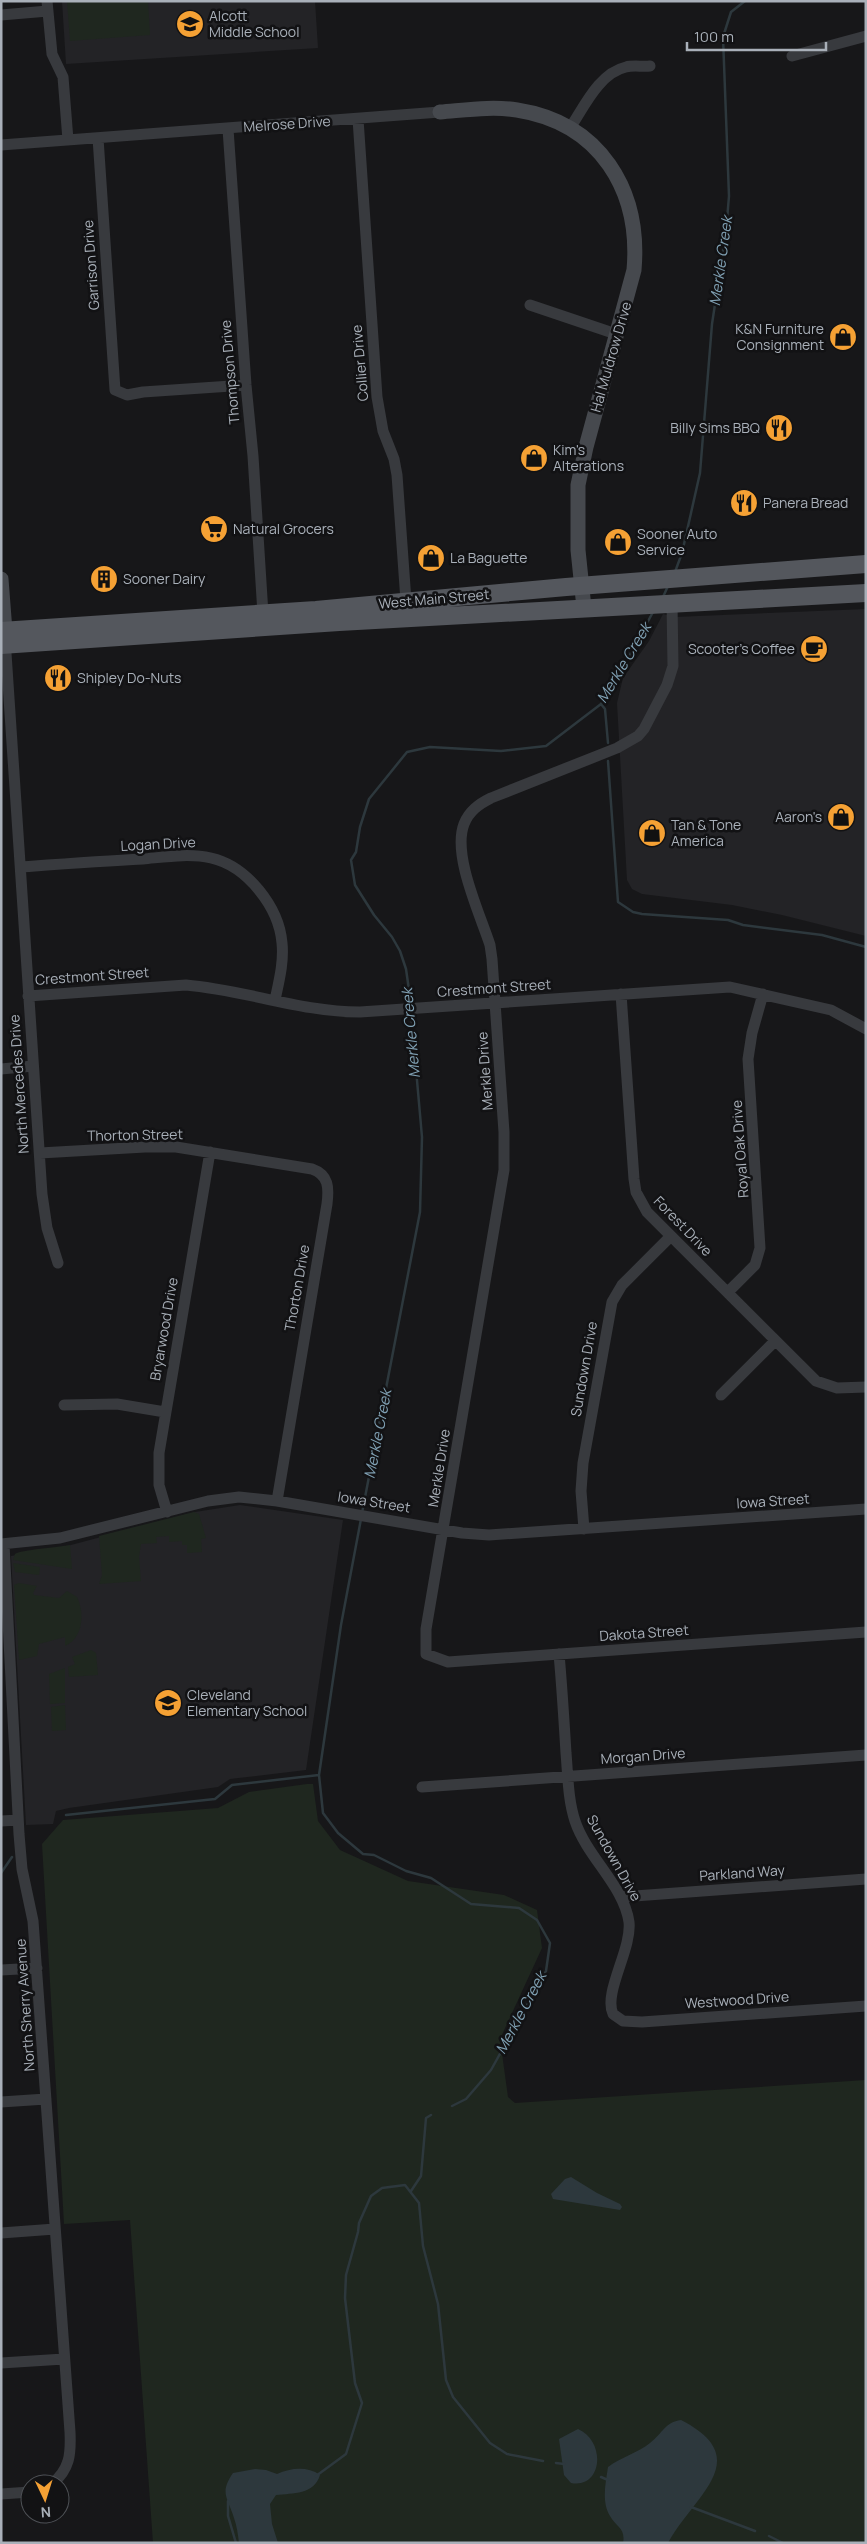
<svg xmlns="http://www.w3.org/2000/svg" width="867" height="2544" font-family="Manrope,sans-serif">
<rect width="100%" height="100%" fill="#171719"/>
<path fill="#232326" d="M62,1H315L318,48L66,64Z
M866,609V936L782,915L732,905L642,894L632,889L627,880L617,703L623,678L649,641L663,614L675,617Z
M240,1505L343,1520L306,1770L230,1779L218,1787L69,1808L56,1811L53,1824L26,1825L11,1556L71,1545L195,1512Z"/>
<path fill="#1f271f" d="M67,1H148L150,35L70,41Z
M194,1512L199,1514L206,1538L201,1539L202,1552L187,1553V1545H182V1541L169,1542V1536L156,1537L157,1543L141,1544L139,1557L141,1581L99,1584L102,1575L99,1536Z
M70,1545L72,1569L13,1560L15,1554C20,1550 60,1547 70,1545Z
M13,1563L40,1567L39,1575L15,1572Z
M19,1583L37,1586L33,1593L34,1595L59,1598L67,1591L77,1597C85,1613 83,1639 65,1646V1637L39,1644L37,1656L19,1660L14,1585Z
M91,1650L96,1653L98,1675L69,1677L68,1667L75,1664L72,1657Z
M65,1668V1703L50,1704L49,1674Z
M65,1705L66,1730L52,1731L51,1707Z
M307,1784H313L318,1821L340,1850L408,1881L504,1895L537,1910L542,1948L500,2039L508,2097L515,2103L866,2080V2543H153L130,2220L64,2224L42,1844L63,1820L218,1808L249,1792Z"/>
<path fill="#2d383d" d="M571,2177L597,2193L620,2204L622,2207L620,2210L553,2199L551,2194L565,2179Z
M681,2420C757,2459 693,2496 668,2543H623C626,2528 616,2527 610,2516C601,2501 606,2482 608,2467C621,2457 638,2453 650,2443C663,2433 665,2422 681,2420Z
M578,2429C607,2442 602,2489 571,2483L564,2475L559,2439Z
M255,2469L266,2470L277,2474C291,2468 307,2466 320,2475C314,2495 293,2493 276,2495L270,2504L272,2524L278,2543H239C238,2535 237,2526 234,2518C228,2498 219,2493 233,2473Z"/>
<g fill="none" stroke-linecap="round" stroke-linejoin="round">
<path stroke="#2d383d" stroke-width="2.5" d="M675,572L682,553L700,473L712,324L726,232L729,196L723,37L731,12L745,1
M663,597L668,586
M601,704L605,709L608,743
M608,761L618,902L633,912L642,914L728,920L743,925L822,935L866,947
M411,1004L406,969L400,951L392,937L374,915L355,885L351,860L356,852L360,827L369,799L407,752L430,747L501,751L546,746L601,704L613,686L653,612
M362,1513L420,1212L422,1137L411,1012
M361,1519L341,1625L319,1775L323,1813L338,1833L363,1854L374,1855L406,1871L431,1878L471,1904L519,1908L537,1920L550,1943L546,1971L491,2070L466,2099L452,2106
M66,1815L215,1799L232,1785L319,1775
M1,1873L12,1857
M411,2191L421,2176L426,2118L431,2115
M556,2463L564,2464
M316,2476L346,2454L362,2403L355,2383L345,2298L346,2275L358,2232L359,2223L371,2196L382,2188L405,2185L419,2203L423,2246L438,2304L446,2380L453,2397L490,2443L507,2454L543,2461
M601,2477L608,2480
M228,2501V2516L236,2543
M691,2507L755,2531
M769,2536L783,2543"/>
<path stroke="#383a3e" stroke-width="11" d="M47,1L52,54L63,77L68,140
M1,15L48,11
M792,56L866,36
M358,119L377,397L383,431L394,459L397,475L406,601
M570,128C584,107 599,73 626,67C633,65 643,67 650,66
M228,129L246,385L253,456L263,614
M98,138L115,390L127,395L143,392L246,385
M1,145L440,112
M530,305L616,334
M672,603L673,666L667,685L644,729L638,736L617,748L491,798C479,804 469,811 464,824C452,855 480,914 490,945L492,959L504,1132V1170L426,1629V1654L448,1662L866,1632
M5,638L42,1194L47,1228L58,1263
M21,867C62,864 102,861 143,859C165,857 189,853 211,858C247,866 279,907 282,943C284,962 279,981 275,1000
M621,994L634,1179L636,1192L647,1212L816,1381L837,1388L866,1387
M28,996L186,985C245,990 301,1012 360,1012L730,987L831,1010L866,1029
M1,1069L33,1066
M40,1153L145,1147H176L312,1169C329,1175 329,1188 327,1204L277,1501
M728,1292L755,1265L760,1248L748,1059L752,1033L763,994
M721,1395L775,1341
M64,1405L117,1404L165,1412
M167,1512L159,1485V1453L210,1152
M584,1529L581,1491L583,1463L612,1302L622,1285L671,1236
M1,1544L60,1538L208,1501L239,1497L277,1501L462,1533L489,1535L866,1509
M4,1544L19,1834L22,1869L33,1921L70,2432C71,2454 70,2469 52,2484
M559,1654C562,1687 564,1720 566,1753C568,1776 568,1800 575,1821C587,1857 624,1886 629,1922C632,1949 603,1993 613,2014L623,2021L642,2022L866,2006
M422,1787L866,1755
M1,1821L18,1820
M621,1897L866,1879
M1,1970L37,1968
M1,2102L46,2099
M1,2233L55,2229
M1,2363L64,2359
M1,2494L30,2492"/>
<path stroke="#46494e" stroke-width="15" d="M440,112C466,110 492,106 517,110C600,123 641,190 634,270L586,447L578,485V550L584,608
M1,579L5,631"/>
<path stroke="#54575d" stroke-width="18" d="M1,631L316,610L566,587L866,564
M1,645L339,622L866,593"/>
</g>
<defs>
<g id="school-disc" transform="scale(1.4375)"><circle r="9.5" fill="#f5a134" stroke="#121214"/><path d="M0-5L7-2L0 1L-7-2ZM-4 1L0 2.5L4 1V4Q0 6-4 4Z" fill="#111"/></g>
<g id="shop-disc" transform="scale(1.4375)"><circle r="9.5" fill="#f5a134" stroke="#121214"/><path d="M-5-2.5h2.3a2.7 3.5 0 0 1 5.4 0H5L5.5 6h-11ZM-1.5-2.5h3a1.5 2.3 0 0 0-3 0Z" fill="#111"/></g>
<g id="restaurant-disc" transform="scale(1.4375)"><circle r="9.5" fill="#f5a134" stroke="#121214"/><path d="M-5-6h1v4h1v-4h1v4h1v-4h1v5L-1.5 .5V6h-2V.5L-5-1ZM5-6V6H3V1.5H1.5Q1.5-4 5-6Z" fill="#111"/></g>
<g id="supermarket-disc" transform="scale(1.4375)"><circle r="9.5" fill="#f5a134" stroke="#121214"/><path d="M-6-5.5h2.5l.6 2H6L4.5 2H-2.5L-4.4-4H-6ZM-1.5 3.2a1.3 1.3 0 1 0 .1 0ZM3 3.2a1.3 1.3 0 1 0 .1 0Z" fill="#111"/></g>
<g id="building-disc" transform="scale(1.4375)"><circle r="9.5" fill="#f5a134" stroke="#121214"/><path d="M-4-6H4V6H1V3H-1V6H-4ZM-2.5-4.3h1.7v1.8h-1.7ZM.8-4.3h1.7v1.8H.8ZM-2.5-1h1.7V.8h-1.7ZM.8-1h1.7V.8H.8Z" fill="#111"/></g>
<g id="cafe-disc" transform="scale(1.4375)"><circle r="9.5" fill="#f5a134" stroke="#121214"/><path d="M-5.5-4.5H6V0H3Q3 3.5 0 3.5H-2.5Q-5.5 3.5-5.5 0ZM3-3.2v2h1.7v-2ZM-6 4.5H4V6H-6Z" fill="#111"/></g>
</defs>
<g fill-rule="evenodd">
<use href="#school-disc" x="190" y="24"/>
<use href="#shop-disc" x="843" y="337"/>
<use href="#restaurant-disc" x="779" y="428"/>
<use href="#shop-disc" x="534" y="458"/>
<use href="#restaurant-disc" x="744" y="503"/>
<use href="#supermarket-disc" x="214" y="529"/>
<use href="#shop-disc" x="618" y="542"/>
<use href="#shop-disc" x="431" y="558"/>
<use href="#building-disc" x="104" y="579"/>
<use href="#cafe-disc" x="814" y="649"/>
<use href="#restaurant-disc" x="58" y="678"/>
<use href="#shop-disc" x="841" y="817"/>
<use href="#shop-disc" x="652" y="833"/>
<use href="#school-disc" x="168" y="1703"/>
</g>
<g text-anchor="middle" stroke-width="5" stroke-linejoin="round" paint-order="stroke">
<g font-size="14" fill="#a9b0b9" stroke="#121214" text-anchor="start">
<text x="209" y="21">Alcott<tspan x="209" dy="16">Middle School</tspan></text>
<text x="824" y="334" text-anchor="end">K&amp;N Furniture<tspan x="824" dy="16">Consignment</tspan></text>
<text x="760" y="433" text-anchor="end">Billy Sims BBQ</text>
<text x="553" y="455">Kim's<tspan x="553" dy="16">Alterations</tspan></text>
<text x="763" y="508">Panera Bread</text>
<text x="233" y="534">Natural Grocers</text>
<text x="637" y="539">Sooner Auto<tspan x="637" dy="16">Service</tspan></text>
<text x="450" y="563">La Baguette</text>
<text x="123" y="584">Sooner Dairy</text>
<text x="795" y="654" text-anchor="end">Scooter's Coffee</text>
<text x="77" y="683">Shipley Do-Nuts</text>
<text x="822" y="822" text-anchor="end">Aaron's</text>
<text x="671" y="830">Tan &amp; Tone<tspan x="671" dy="16">America</tspan></text>
<text x="187" y="1700">Cleveland<tspan x="187" dy="16">Elementary School</tspan></text>
</g>
<g font-size="14" fill="#a9b0b9" stroke="#121214">
<text transform="translate(287 124) rotate(-4)" y="5">Melrose Drive</text>
<text transform="translate(91 265) rotate(-94)" y="5">Garrison Drive</text>
<text transform="translate(611 357) rotate(-74)" y="5">Hal Muldrow Drive</text>
<text transform="translate(360 363) rotate(-95)" y="5">Collier Drive</text>
<text transform="translate(230 372) rotate(-95)" y="5">Thompson Drive</text>
<text transform="translate(434 599) rotate(-5)" y="5">West Main Street</text>
<text transform="translate(158 844) rotate(-3)" y="5">Logan Drive</text>
<text transform="translate(92 976) rotate(-4)" y="5">Crestmont Street</text>
<text transform="translate(494 988) rotate(-4)" y="5">Crestmont Street</text>
<text transform="translate(485 1071) rotate(-94)" y="5">Merkle Drive</text>
<text transform="translate(19 1084) rotate(-94)" y="5">North Mercedes Drive</text>
<text transform="translate(135 1135) rotate(-1)" y="5">Thorton Street</text>
<text transform="translate(740 1149) rotate(-94)" y="5">Royal Oak Drive</text>
<text transform="translate(683 1226) rotate(46)" y="5">Forest Drive</text>
<text transform="translate(297 1288) rotate(-80)" y="5">Thorton Drive</text>
<text transform="translate(164 1329) rotate(-80)" y="5">Bryarwood Drive</text>
<text transform="translate(584 1369) rotate(-80)" y="5">Sundown Drive</text>
<text transform="translate(439 1468) rotate(-81)" y="5">Merkle Drive</text>
<text transform="translate(773 1501) rotate(-4)" y="5">Iowa Street</text>
<text transform="translate(374 1502) rotate(9)" y="5">Iowa Street</text>
<text transform="translate(644 1633) rotate(-4)" y="5">Dakota Street</text>
<text transform="translate(643 1756) rotate(-4)" y="5">Morgan Drive</text>
<text transform="translate(614 1858) rotate(61)" y="5">Sundown Drive</text>
<text transform="translate(742 1873) rotate(-4)" y="5">Parkland Way</text>
<text transform="translate(737 2000) rotate(-4)" y="5">Westwood Drive</text>
<text transform="translate(25 2005) rotate(-94)" y="5">North Sherry Avenue</text>
</g>
<g font-size="15" font-style="italic" fill="#80a1b4" stroke="#121214">
<text transform="translate(721 261) rotate(-82)" y="5">Merkle Creek</text>
<text transform="translate(624 663) rotate(-59)" y="5">Merkle Creek</text>
<text transform="translate(411 1033) rotate(-95)" y="5">Merkle Creek</text>
<text transform="translate(378 1434) rotate(-79)" y="5">Merkle Creek</text>
<text transform="translate(521 2013) rotate(-62)" y="5">Merkle Creek</text>
</g>
</g>
<rect width="867" height="2544" fill="none" stroke="#a9b0b9" stroke-width="5"/>
<g transform="translate(45 2499) rotate(176)"><circle r="24" fill="#121214" stroke="#4e5156"/>
<path d="M0-4L9 19L0 12L-9 19Z" fill="#f5a134"/>
<text y="-8" font-size="14" font-weight="bold" text-anchor="middle" fill="#a9b0b9">N</text>
</g>
<path d="M687 42v8h139v-8" fill="none" stroke="#a9b0b9" stroke-width="2.5"/>
<text x="694" y="42" font-size="15" fill="#a9b0b9" stroke="#121214" stroke-width="4" paint-order="stroke">100 m</text>
</svg>
